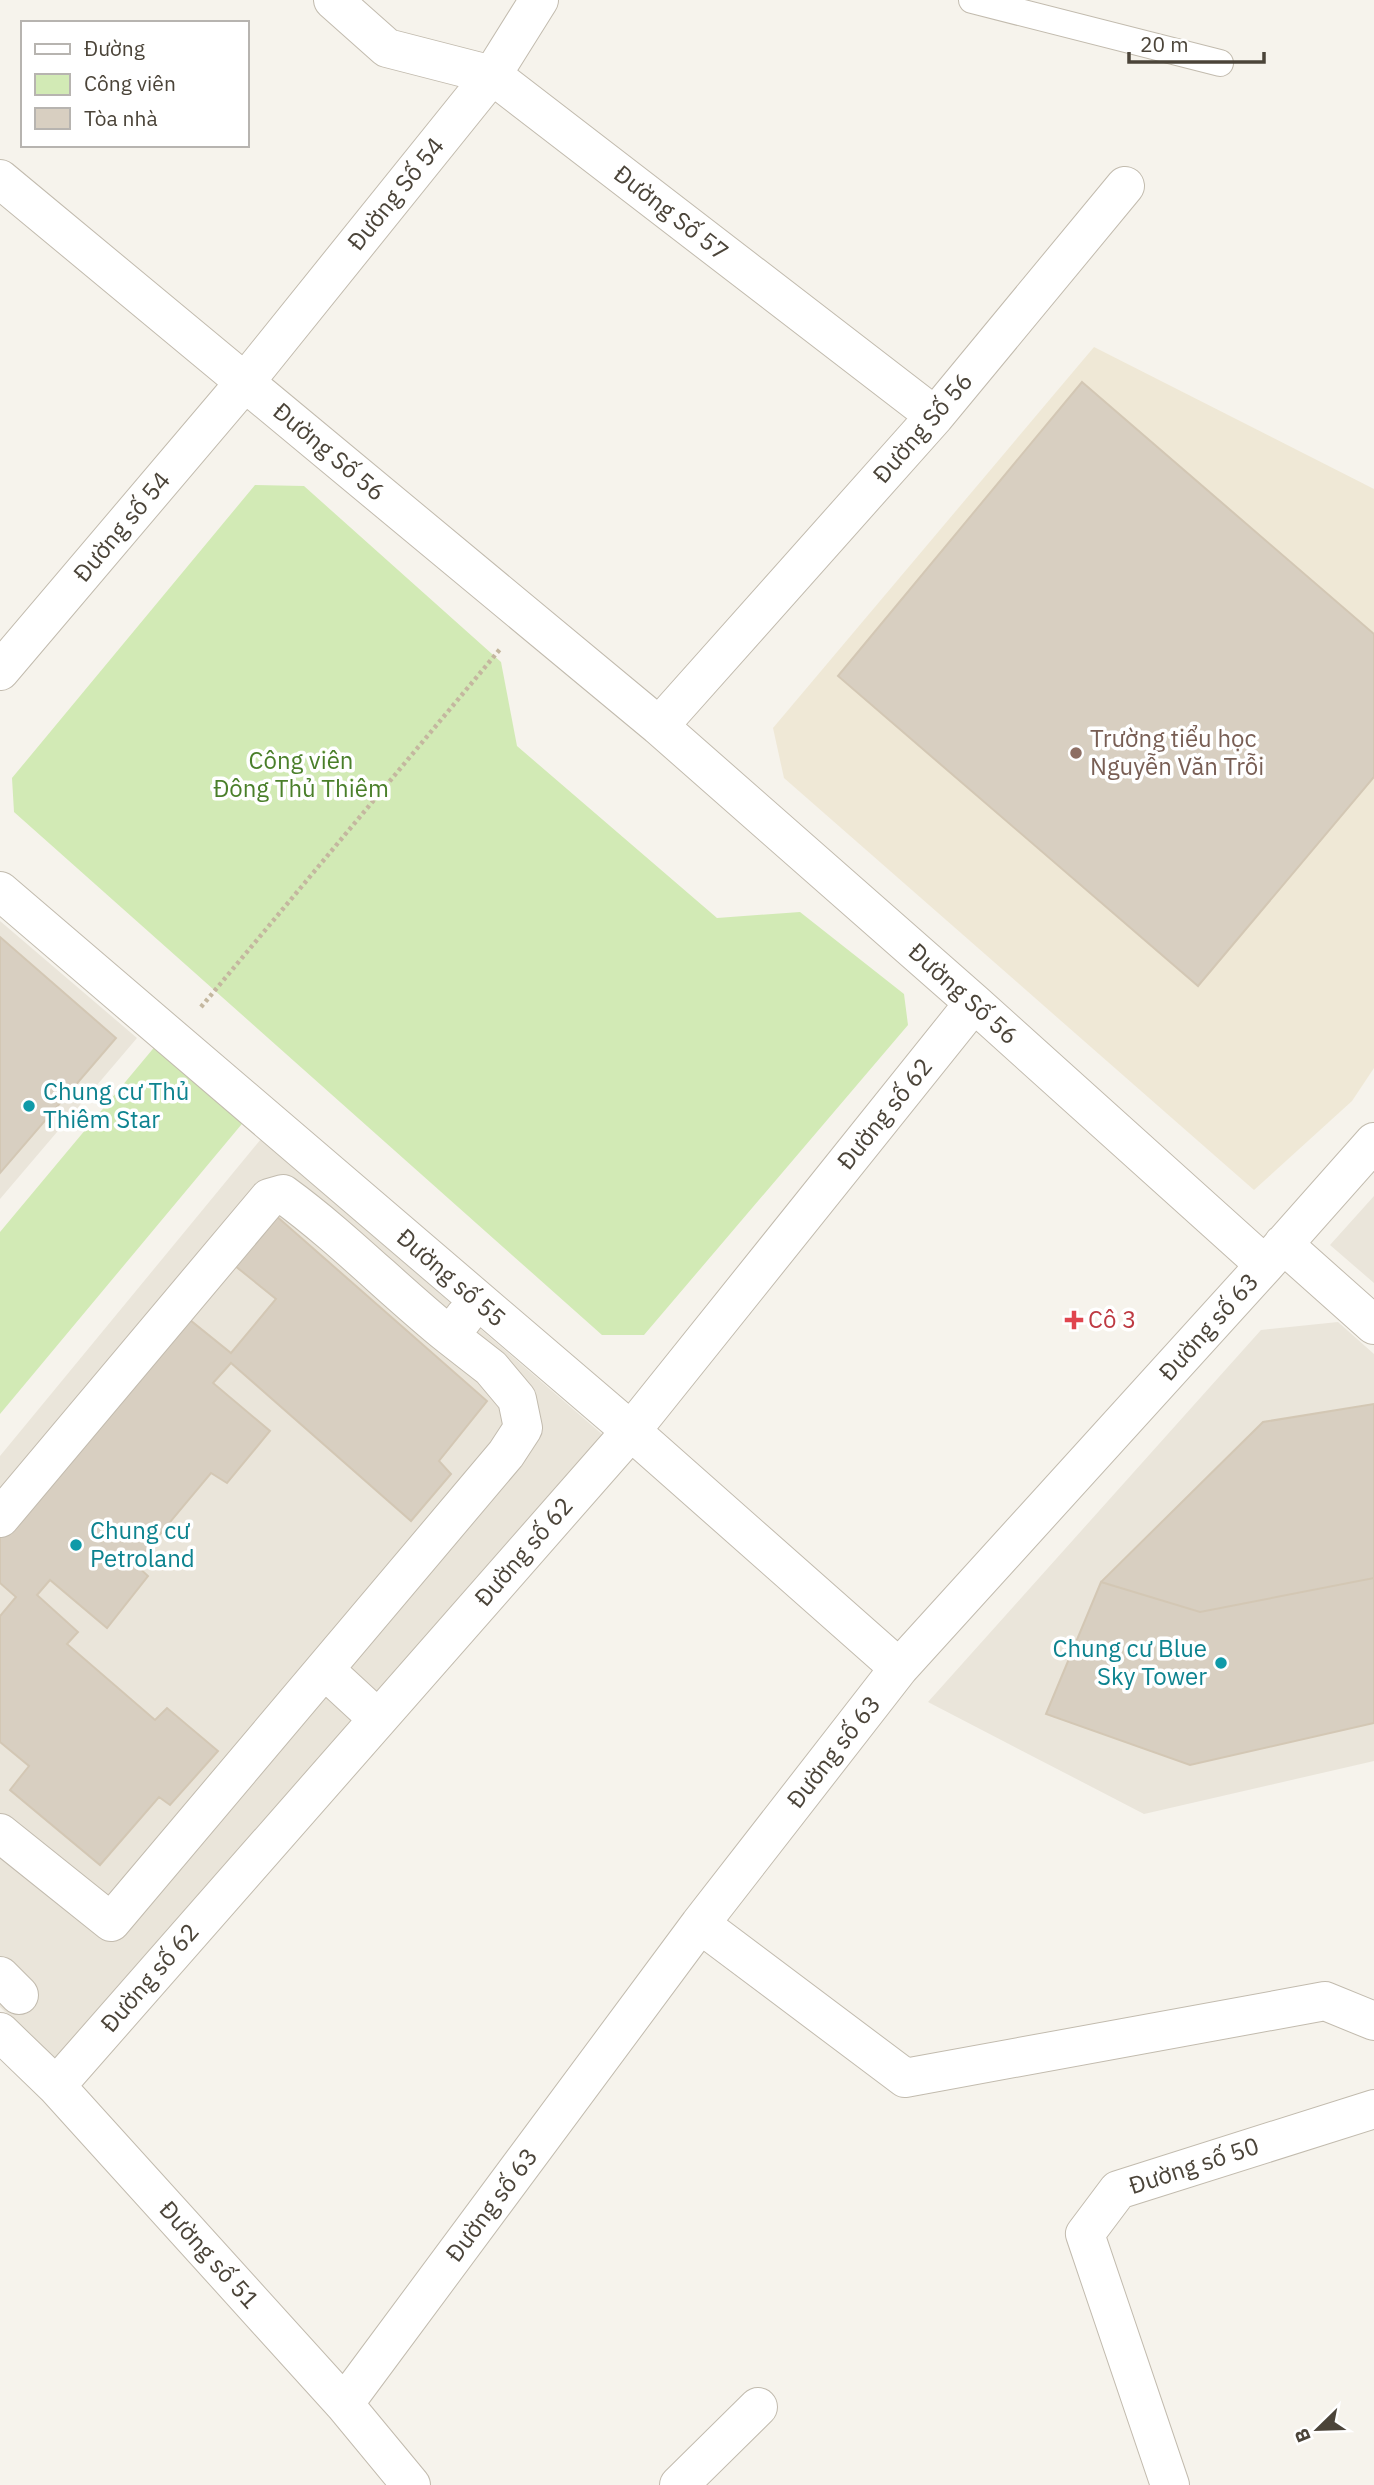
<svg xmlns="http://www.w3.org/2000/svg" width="1374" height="2485" font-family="'IBM Plex Sans',sans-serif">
<rect width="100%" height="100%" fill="#f6f3ec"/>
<path fill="#eae5da" d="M0,921L137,1038L0,1199Z
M261,1139L603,1435L55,2060L0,2007V1456Z
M1374,1196V1283L1330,1245Z
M1338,1322L1374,1354V1761L1144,1814L928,1702L1261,1330Z"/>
<path fill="#efe8d6" d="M1094,347L1374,489V1068L1352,1101L1254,1190L784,778L773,728Z"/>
<path fill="#d2eab5" d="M255,485L304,486L501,662L517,746L717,918L800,912L904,994L908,1025L644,1335H602L14,812L12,778Z
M157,1044L246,1119L0,1414V1232Z"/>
<path fill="#d8cfc1" stroke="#d3c7b4" stroke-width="2" d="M1082,382L1374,634V777L1198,986L838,676Z
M0,937L116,1038L0,1173Z
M274,1214L487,1401L439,1461L451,1474L411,1521L231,1363L213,1383L270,1431L227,1483L211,1473L135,1564L148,1576L107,1628L50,1580L37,1595L78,1632L67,1644L155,1720L167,1708L218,1751L170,1805L159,1797L100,1865L10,1790L29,1766L0,1742V1616L16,1597L0,1583V1525L180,1312L231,1353L276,1299L234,1265Z
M1374,1404V1723L1190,1765L1046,1714L1101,1582L1263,1422Z
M1374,1578V1723L1190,1765L1046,1714L1101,1582L1200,1612Z"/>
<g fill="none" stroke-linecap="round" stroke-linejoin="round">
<g stroke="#c2bbae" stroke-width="28">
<path id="lane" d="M972,0L1220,63"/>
</g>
<g stroke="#c2bbae" stroke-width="40">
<path id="street" d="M333,0L387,48L492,75L935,416
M0,179L659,726L974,1003L1265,1265
M0,671L245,382L492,75L539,0
M659,726L935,416L1125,186
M0,891L631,1431L899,1668
M1283,1244L1374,1325
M0,1518L269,1198L283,1194C342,1237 393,1290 450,1336L465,1316
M325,1670L377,1718
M0,1833L111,1922L506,1454L523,1428L517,1399L491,1368L450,1336
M700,1924L905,2078L1325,2001L1374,2021
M0,1976L19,1995
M0,2032L56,2086L344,2404L411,2485
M56,2086L631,1431L974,1003
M344,2404L700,1924L899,1668L1265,1265L1374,1142
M679,2485L758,2407
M1170,2485L1085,2234L1118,2190L1374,2109"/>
</g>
<path stroke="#c4b79f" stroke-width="4.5" stroke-dasharray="3.5 3.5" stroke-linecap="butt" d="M201,1007L501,648"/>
<use href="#lane" stroke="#fff" stroke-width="26"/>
<use href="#street" stroke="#fff" stroke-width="38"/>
</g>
<circle fill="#8d6e63" stroke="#fff" stroke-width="2.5" cx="1076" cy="753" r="7"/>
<g fill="#0f9aa8" stroke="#fff" stroke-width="2.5">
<circle cx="29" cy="1106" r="7"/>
<circle cx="76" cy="1545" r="7"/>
<circle cx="1221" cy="1663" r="7"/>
</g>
<path fill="#e0444e" stroke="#fff" stroke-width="2.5" d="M1070.5 1309.5h7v7h7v7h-7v7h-7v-7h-7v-7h7z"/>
<g text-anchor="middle" stroke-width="7" stroke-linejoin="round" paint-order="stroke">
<g font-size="24" fill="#4b4439" stroke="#fff">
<text transform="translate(396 194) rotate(-51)" y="8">Đường Số 54</text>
<text transform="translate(671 213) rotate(38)" y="8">Đường Số 57</text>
<text transform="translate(923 428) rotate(-49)" y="8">Đường Số 56</text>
<text transform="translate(329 452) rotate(40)" y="8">Đường Số 56</text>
<text transform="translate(122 527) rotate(-50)" y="8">Đường số 54</text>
<text transform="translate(963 994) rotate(42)" y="8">Đường Số 56</text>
<text transform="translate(885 1114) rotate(-51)" y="8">Đường số 62</text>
<text transform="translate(451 1278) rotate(41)" y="8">Đường số 55</text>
<text transform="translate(1209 1327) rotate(-48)" y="8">Đường số 63</text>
<text transform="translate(524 1552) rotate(-49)" y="8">Đường số 62</text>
<text transform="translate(834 1752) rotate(-52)" y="8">Đường số 63</text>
<text transform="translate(150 1978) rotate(-49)" y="8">Đường số 62</text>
<text transform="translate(1194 2166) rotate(-18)" y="8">Đường số 50</text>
<text transform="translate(492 2205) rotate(-53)" y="8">Đường số 63</text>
<text transform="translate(209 2255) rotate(48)" y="8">Đường số 51</text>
</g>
<g font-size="24" fill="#785e54" stroke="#fff" text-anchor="start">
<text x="1090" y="747">Trường tiểu học<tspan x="1090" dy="28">Nguyễn Văn Trỗi</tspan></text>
</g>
<g font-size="24" fill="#4a7f2a" stroke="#fff">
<text x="301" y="769">Công viên<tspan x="301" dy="28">Đông Thủ Thiêm</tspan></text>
</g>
<g font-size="24" fill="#0d838f" stroke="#fff" text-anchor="start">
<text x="43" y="1100">Chung cư Thủ<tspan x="43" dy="28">Thiêm Star</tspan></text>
<text x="90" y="1539">Chung cư<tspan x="90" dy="28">Petroland</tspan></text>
<text x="1207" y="1657" text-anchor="end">Chung cư Blue<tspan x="1207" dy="28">Sky Tower</tspan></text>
</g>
<g font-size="24" fill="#be3a42" stroke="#fff" text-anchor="start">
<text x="1088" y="1328">Cô 3</text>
</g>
</g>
<rect x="21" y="21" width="228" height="126" fill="#ffffff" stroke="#b7b4b0" stroke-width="2"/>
<rect x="35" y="44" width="35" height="10" fill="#ffffff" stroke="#b7b4b0" stroke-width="2"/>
<text x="84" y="56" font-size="21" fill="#4b4439">Đường</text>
<rect x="35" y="74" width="35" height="21" fill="#d2eab5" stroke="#b7b4b0" stroke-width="2"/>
<text x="84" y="91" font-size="21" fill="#4b4439">Công viên</text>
<rect x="35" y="108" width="35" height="21" fill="#d8cfc1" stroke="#b7b4b0" stroke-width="2"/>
<text x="84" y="126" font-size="21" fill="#4b4439">Tòa nhà</text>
<g transform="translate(1318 2429) rotate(247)" stroke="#ffffff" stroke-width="5" paint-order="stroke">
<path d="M0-5L12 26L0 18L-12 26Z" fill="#4b4439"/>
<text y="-10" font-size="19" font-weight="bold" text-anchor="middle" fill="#4b4439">B</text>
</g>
<path d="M1129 52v10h135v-10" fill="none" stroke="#4b4439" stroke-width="3.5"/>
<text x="1140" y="52" font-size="21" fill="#4b4439" stroke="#ffffff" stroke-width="5" paint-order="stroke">20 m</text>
</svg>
